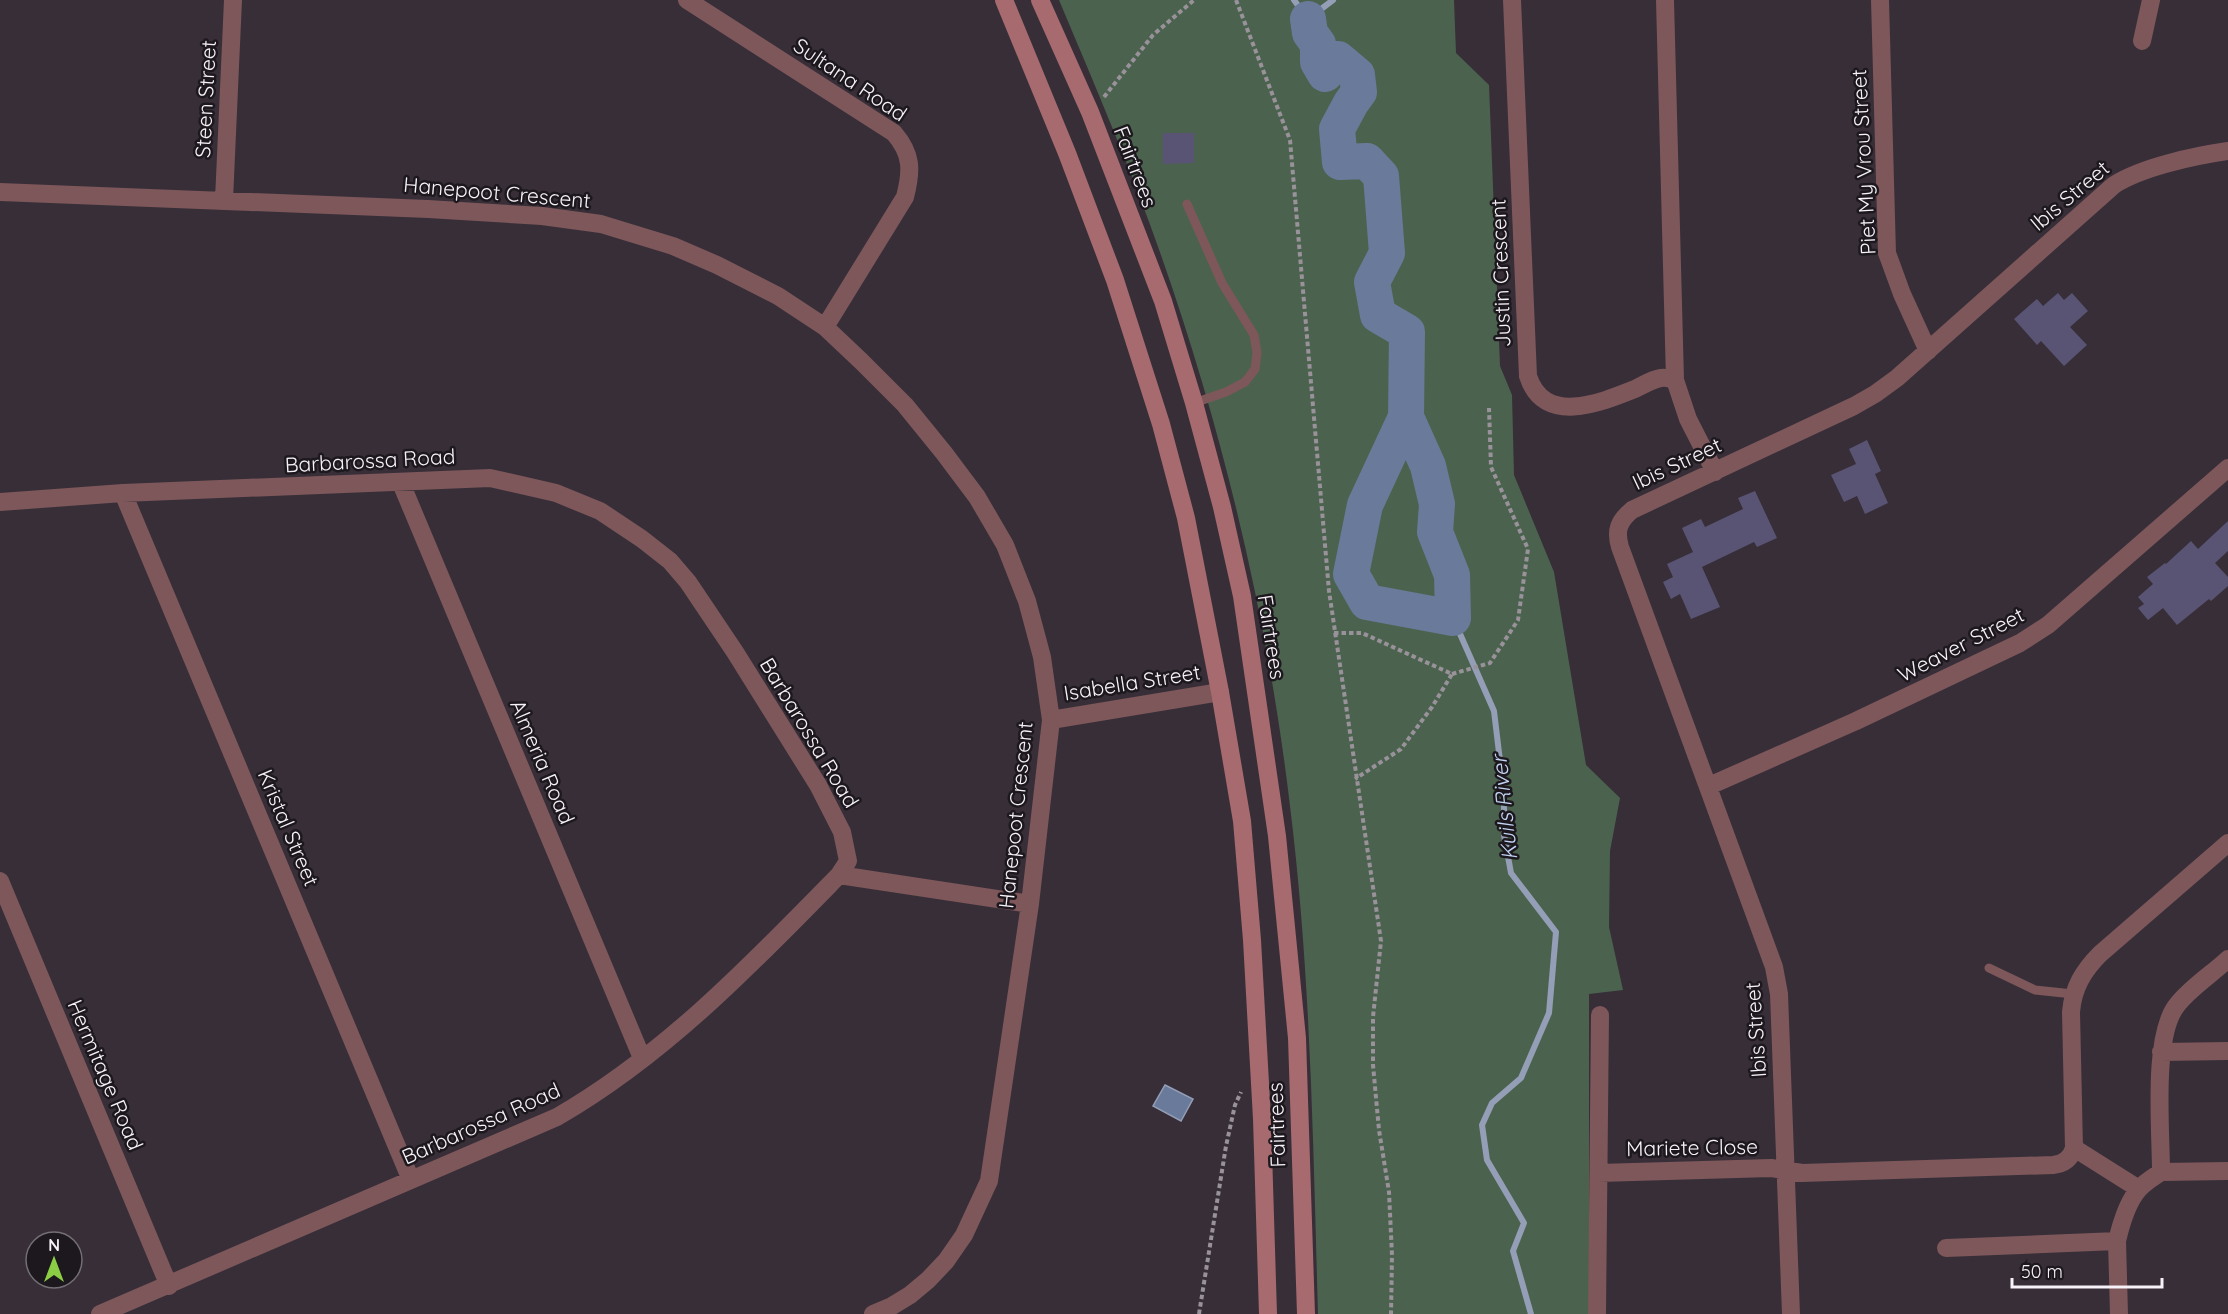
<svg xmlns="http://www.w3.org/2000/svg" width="2228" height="1314" font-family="Quicksand,sans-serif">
<rect width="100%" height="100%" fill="#372e38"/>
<path fill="#4b634e" d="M1059,0H1454L1456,53L1489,85L1500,366L1512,395L1514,475L1554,572L1586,765L1620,798L1610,851L1609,927L1623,990L1589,994V1314H1318C1313,1144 1311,975 1290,806C1268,620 1224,435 1162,258C1132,171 1095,86 1059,0Z"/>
<path fill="#6a7a9a" stroke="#949eb6" stroke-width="1.5" d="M1165,1085L1193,1099L1181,1121L1153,1106Z"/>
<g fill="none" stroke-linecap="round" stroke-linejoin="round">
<path stroke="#949eb6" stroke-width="6" d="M1294,0L1308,19L1333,0
M1453,618L1494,711L1504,794V835L1511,873L1556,932L1549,1013L1521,1078L1492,1103L1482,1125L1487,1160L1524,1223L1513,1251L1531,1314"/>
<path stroke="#6a7a9a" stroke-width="36" d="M1308,19L1310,33L1318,44V62L1325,74L1338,59L1357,75L1359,92L1351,103L1337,129L1340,162L1367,161L1381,176L1387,253L1372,282L1378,315L1407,332L1406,417L1365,505L1351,574L1367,602L1453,618L1452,575L1435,532L1437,504L1428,466L1406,417"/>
</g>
<path fill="#5a5474" d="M1163,133H1194V163L1163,164Z
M2058,293L2064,300L2072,293L2088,311L2070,327L2087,345L2064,366L2041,341L2037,345L2014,319L2037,299L2043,306Z
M1867,440L1881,471L1875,474L1888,503L1865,514L1857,496L1844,502L1831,475L1856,464L1849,449Z
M1755,491L1777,538L1757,547L1754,542L1702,567L1720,607L1691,619L1680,594L1671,599L1663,582L1673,577L1667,564L1693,552L1682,528L1701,519L1705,527L1743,509L1738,498Z
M2228,521V551L2215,563L2228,577V586L2211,601L2209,599L2177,625L2163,608L2148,620L2138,608L2144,604L2138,597L2153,584L2147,577L2165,563L2166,564L2191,541L2198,549Z"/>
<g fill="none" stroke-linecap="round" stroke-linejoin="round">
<path stroke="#99929a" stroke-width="4" stroke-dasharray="4.5 3" stroke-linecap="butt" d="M1236,0L1290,140L1329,591L1381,941L1373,1017V1065L1379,1130L1389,1192L1392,1255L1391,1314
M1104,97L1153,35L1194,0
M1334,633H1362L1452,674L1432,707L1401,749L1355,779
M1452,674L1490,663L1518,620L1528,549L1491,467L1489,408
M1199,1314L1226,1146L1235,1105L1241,1092"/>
<path stroke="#7d575a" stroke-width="9" d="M1187,204L1222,283L1254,335L1257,353L1255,369L1245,382L1226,392L1194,403
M1989,968L2035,990L2073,994"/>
<path stroke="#7d575a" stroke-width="18" d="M687,0L894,133C912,154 912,170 905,197L825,327
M1512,0L1528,376C1544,426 1600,403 1635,389C1643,385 1653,379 1661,378C1665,377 1671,379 1675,380
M1665,0L1675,380L1688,419L1715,472
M1880,0L1887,253L1902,294L1928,351
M2142,41L2151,0
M0,192L428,209L542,216L601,224L673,246L717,265L778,296L825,327L861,361L905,405L944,453L977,497L1005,545L1027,601L1042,657L1051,720L1030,904L989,1181L964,1235L946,1261L928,1280L910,1295L892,1306L873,1314
M224,200L233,0
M401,483L642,1058
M123,493L411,1180
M0,502L123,493L490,478L556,493L600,511L642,539L670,561L688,582L735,652L818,785L842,832L848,861L839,875C753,963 665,1055 557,1117L100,1314
M1051,720L1220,692
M1709,786L1856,721L2020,643L2048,625L2228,468
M839,875L1030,904
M0,881L169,1286
M2161,1052L2228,1051
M2074,1148L2139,1189
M2161,1172L2228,1171
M1599,1173L1771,1168L1802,1173L2053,1165C2064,1164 2071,1158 2074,1148L2071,1012C2073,988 2083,971 2100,954L2228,843
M1946,1248L2117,1241
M1597,1314L1600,1015
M1791,1314L1779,994L1774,967L1620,547C1615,530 1619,521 1632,510L1854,406L1875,394L1897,378L2114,185C2142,167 2194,156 2228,151
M2119,1314L2117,1241C2121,1224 2127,1202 2139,1189C2145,1182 2154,1177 2161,1172C2161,1130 2152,1036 2177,1005C2190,988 2212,974 2228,959"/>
<path stroke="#a66a6f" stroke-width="18" d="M1004,0L1067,153L1115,280L1161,424L1186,518L1220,692L1242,821L1252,940L1262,1119L1268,1314
M1040,0L1090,112L1163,301L1194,403L1222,507L1242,596L1277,836L1297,1038L1306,1314"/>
</g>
<g text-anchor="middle" stroke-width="5" stroke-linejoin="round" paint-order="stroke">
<g font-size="21" fill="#f7f1f8" stroke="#1c181d">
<text transform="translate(850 80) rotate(34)" y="7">Sultana Road</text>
<text transform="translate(206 99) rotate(-87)" y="7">Steen Street</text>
<text transform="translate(1864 162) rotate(-93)" y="7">Piet My Vrou Street</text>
<text transform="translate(1135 167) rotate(69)" y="7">Fairtrees</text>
<text transform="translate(497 193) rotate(5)" y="7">Hanepoot Crescent</text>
<text transform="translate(2070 196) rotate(-40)" y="7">Ibis Street</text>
<text transform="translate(1501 273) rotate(-92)" y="7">Justin Crescent</text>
<text transform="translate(370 461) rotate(-3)" y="7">Barbarossa Road</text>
<text transform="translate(1677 464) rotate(-25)" y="7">Ibis Street</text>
<text transform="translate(1271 637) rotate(81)" y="7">Fairtrees</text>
<text transform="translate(1961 645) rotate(-27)" y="7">Weaver Street</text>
<text transform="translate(1132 683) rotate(-9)" y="7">Isabella Street</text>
<text transform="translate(809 733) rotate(59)" y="7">Barbarossa Road</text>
<text transform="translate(542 762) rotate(67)" y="7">Almeria Road</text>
<text transform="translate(1016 815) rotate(-84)" y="7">Hanepoot Crescent</text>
<text transform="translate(288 828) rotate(67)" y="7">Kristal Street</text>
<text transform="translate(1756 1030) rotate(-94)" y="7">Ibis Street</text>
<text transform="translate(105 1075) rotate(67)" y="7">Hermitage Road</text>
<text transform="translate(481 1124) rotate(-24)" y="7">Barbarossa Road</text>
<text transform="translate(1277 1125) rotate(-92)" y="7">Fairtrees</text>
<text transform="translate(1692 1148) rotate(-1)" y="7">Mariete Close</text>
</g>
<g font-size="22" font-style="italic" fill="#c2d3f4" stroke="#1c181d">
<text transform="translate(1504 808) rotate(-96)" y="8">Kuils River</text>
</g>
</g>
<g transform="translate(54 1260)"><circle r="28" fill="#1c181d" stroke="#746f75" stroke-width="1.5"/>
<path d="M0-4.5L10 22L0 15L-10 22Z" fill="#8bce46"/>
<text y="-9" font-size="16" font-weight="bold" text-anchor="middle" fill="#f7f1f8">N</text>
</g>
<path d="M2012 1278v9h150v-9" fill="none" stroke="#f7f1f8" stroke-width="3"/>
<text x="2021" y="1278" font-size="18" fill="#f7f1f8" stroke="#1c181d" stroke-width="4.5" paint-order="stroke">50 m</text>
</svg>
